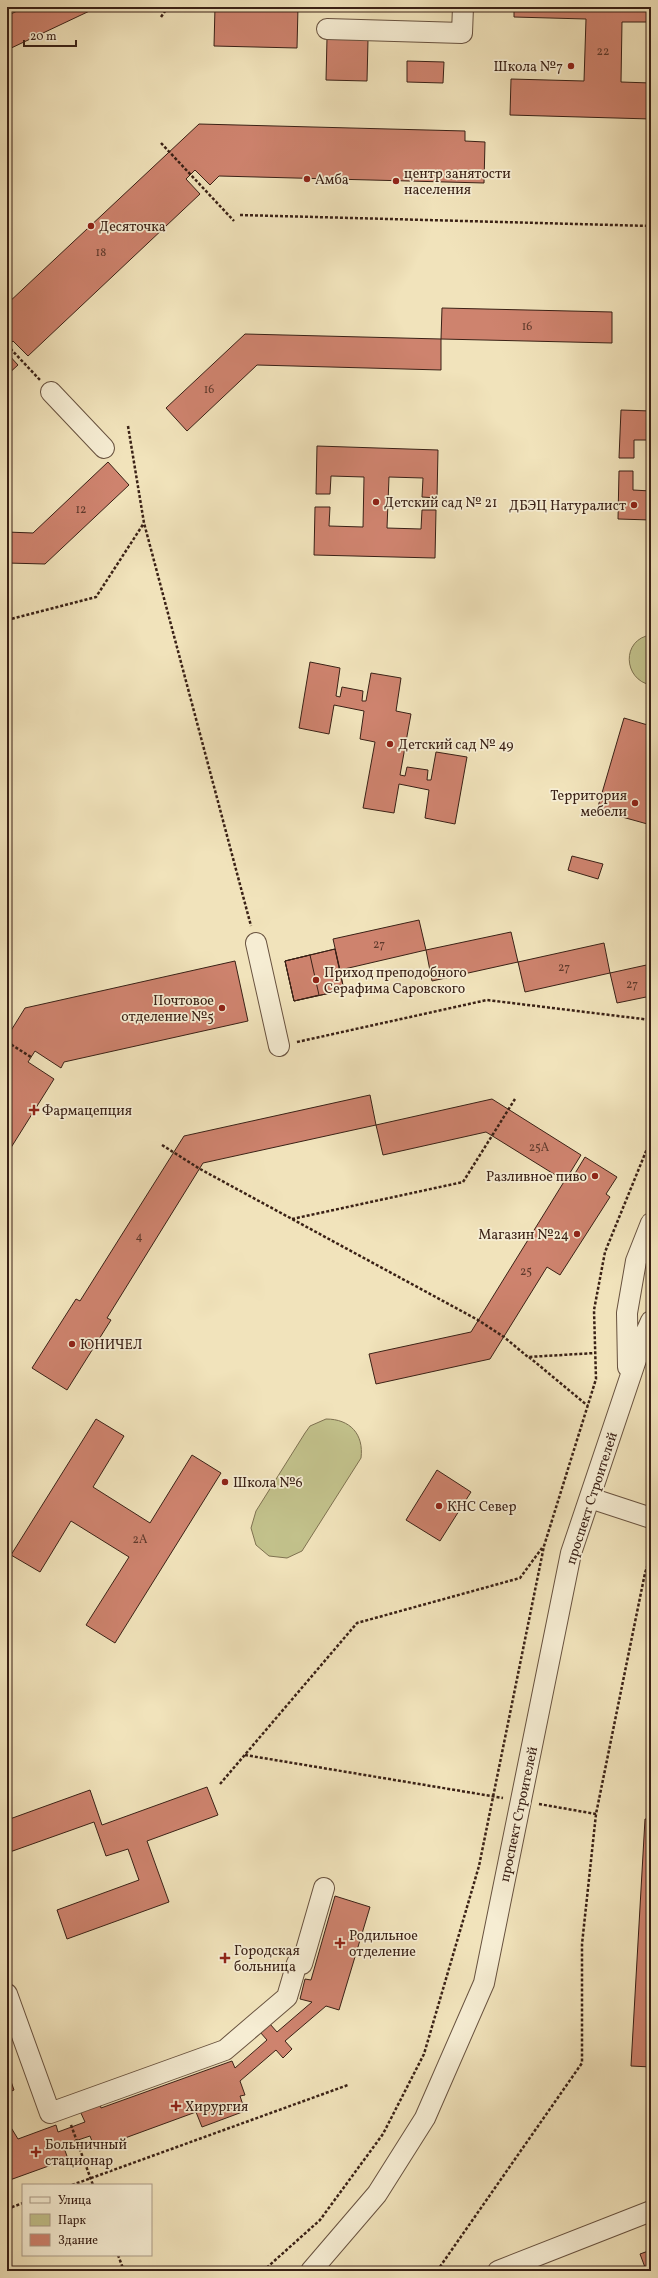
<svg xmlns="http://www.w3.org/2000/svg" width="658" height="2278" font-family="Vollkorn,serif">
<rect width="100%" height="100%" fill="#f1e3bb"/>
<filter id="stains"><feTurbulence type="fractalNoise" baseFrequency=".005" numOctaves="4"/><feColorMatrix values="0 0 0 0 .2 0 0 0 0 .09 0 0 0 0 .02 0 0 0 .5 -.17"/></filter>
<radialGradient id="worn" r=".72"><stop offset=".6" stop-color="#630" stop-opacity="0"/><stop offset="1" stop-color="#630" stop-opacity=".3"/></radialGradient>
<path fill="#c2c18b" stroke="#7e7150" d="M651,635V685C623,680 621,639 651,635Z
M326,1419C350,1419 364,1434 361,1458L302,1551L287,1558L269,1556L256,1545L251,1528L256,1511L305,1433L310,1426Z"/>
<path fill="#ce836e" stroke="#3a2116" d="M25,7H98L7,50V16Z
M215,7H298L297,48L214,46Z
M514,7H651V22H622L621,82L651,83V119L510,115L511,79L584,81L586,19L514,17Z
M327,38L368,40L367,81L326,80Z
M407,61L444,62L443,83L407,82Z
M199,124L465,131V141L485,142L484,183L219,176L210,185L195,170L186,179L200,194L28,356L13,341L7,347V304Z
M442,308L612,312V343L441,339Z
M245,334L441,339V370L257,365L187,431L166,408Z
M7,353L18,365L7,375Z
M621,410L651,411V440H634V458H619Z
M317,446L438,450L437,498L422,497L423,478L389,477L387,528L421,529L422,510H436L435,558L314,555L315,507H330L329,526L363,527L364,477L331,476L330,494H316Z
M108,462L129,485L45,564L7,563V532L33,533Z
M619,471H633V490L651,491V520L618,519Z
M310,662L340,668L336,696L340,697L342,687L363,691L362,701H366L371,673L401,678L396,711L411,714L400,775L405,776L407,767L428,770L427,780H431L436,752L467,757L455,824L425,818L429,790L399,784L394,813L363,808L375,742L360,739L364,711L334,705L329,734L299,728Z
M624,718L651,726V825L597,810Z
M572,856L603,864L598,879L568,870Z
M419,920L426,950L340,970L333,939Z
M511,932L518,962L432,981L426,950Z
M604,943L610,973L525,992L518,962Z
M335,949L344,990L294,1001L285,961Z
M335,949L344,990L294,1001L285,961Z
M310,955L319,995L294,1001L285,961Z
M235,961L248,1021L64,1062L61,1068L35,1051L28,1062L54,1079L7,1154V1037L25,1008Z
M651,964V996L617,1003L610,973Z
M370,1095L376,1125L203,1163L107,1318L111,1320L67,1390L32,1368L76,1299L80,1301L184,1136Z
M492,1099L581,1155L565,1181L486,1132L383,1155L376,1125Z
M585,1157L617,1177L606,1194L610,1197L560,1275L547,1267L490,1359L376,1384L369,1354L471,1332L570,1172L574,1175Z
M96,1419L124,1436L93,1487L150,1523L192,1455L221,1473L115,1643L86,1625L129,1557L71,1521L40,1572L11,1555Z
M437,1470L471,1492L440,1541L406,1520Z
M207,1787L218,1815L147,1841L169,1902L67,1939L57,1910L139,1880L128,1849L106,1856L94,1822L7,1853V1820L90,1790L102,1825Z
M645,1819H651V2067L631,2066Z
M335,1896L370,1907L339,2010L326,2006L285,2041L292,2049L283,2058L276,2050L240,2081L245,2095L240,2096L245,2111L202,2127L196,2112L95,2149L90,2136L63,2145L68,2159L7,2181V2121L18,2139L56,2125L58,2132L85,2122L80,2111L100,2104L101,2108L232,2061L235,2068L267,2040L260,2032L270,2024L277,2032L312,2002L300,1999L305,1979L311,1980Z
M7,2070L14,2090L7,2093Z
M651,2250V2269L646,2270L640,2254Z"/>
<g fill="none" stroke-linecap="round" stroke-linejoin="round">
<g stroke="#68523f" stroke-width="22">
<path id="minor" d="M327,29L462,33L463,7
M51,392L104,448
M256,943L279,1046
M628,1367L627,1313L636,1261L651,1223
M590,1498L651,1518
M7,1994L50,2113L225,2050L287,1997L297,1963L302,1964L324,1888
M311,2271L377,2194L425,2118L484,1983L571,1553L643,1339L651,1321
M498,2271L651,2211"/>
</g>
<path stroke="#3a2116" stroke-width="2.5" stroke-dasharray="3 2" stroke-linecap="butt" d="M161,17L168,7
M161,143L234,221
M240,215L651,226
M7,345L40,380
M128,426L144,523L251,926
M7,620L96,597L144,523
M7,1042L31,1057
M297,1042L487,1000L651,1020
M162,1145L200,1169L478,1320L504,1337L528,1357L595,1353
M292,1219L463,1182L515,1099
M529,1357L588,1406
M245,1755L503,1798
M220,1784L357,1623L520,1578L542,1548
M539,1804L596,1814
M71,2125L93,2185
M72,2185L348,2085
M7,2209L23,2203
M118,2255L124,2271
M263,2271L320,2220L383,2134L424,2054L479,1866L544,1546L596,1379L594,1310L605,1252L651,1139
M437,2271L582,2063V1944L596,1814L645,1573L651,1555"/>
<use href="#minor" stroke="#f6edd3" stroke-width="20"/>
</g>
<g fill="#8f2418" stroke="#f6edd3" stroke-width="1.5">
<circle cx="571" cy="66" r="4"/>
<circle cx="307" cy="179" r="4"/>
<circle cx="396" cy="181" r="4"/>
<circle cx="91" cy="226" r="4"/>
<circle cx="376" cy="502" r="4"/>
<circle cx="634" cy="505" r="4"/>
<circle cx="390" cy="744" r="4"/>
<circle cx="635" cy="803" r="4"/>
<circle cx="316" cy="980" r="4"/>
<circle cx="222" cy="1008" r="4"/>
<path d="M32 1104h4v4h4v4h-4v4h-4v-4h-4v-4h4z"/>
<circle cx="595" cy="1176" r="4"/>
<circle cx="577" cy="1234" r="4"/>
<circle cx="72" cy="1344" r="4"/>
<circle cx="225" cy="1482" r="4"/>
<circle cx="439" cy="1506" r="4"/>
<path d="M338 1937h4v4h4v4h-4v4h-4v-4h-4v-4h4z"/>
<path d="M223 1952h4v4h4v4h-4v4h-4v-4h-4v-4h4z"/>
<path d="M174 2100h4v4h4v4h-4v4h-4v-4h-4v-4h4z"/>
<path d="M34 2146h4v4h4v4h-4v4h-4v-4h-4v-4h4z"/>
</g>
<g text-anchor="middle" stroke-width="3.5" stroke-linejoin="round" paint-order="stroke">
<g font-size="12" fill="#5f3a2c">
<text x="603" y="55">22</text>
<text x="101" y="256">18</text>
<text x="527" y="330">16</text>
<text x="209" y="393">16</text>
<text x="81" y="513">12</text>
<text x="379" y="948">27</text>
<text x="564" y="971">27</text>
<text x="632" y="988">27</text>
<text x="539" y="1151">25А</text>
<text x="139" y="1240">4</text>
<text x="526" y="1275">25</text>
<text x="140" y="1543">2А</text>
</g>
<g font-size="14" fill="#3a2116" stroke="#f6edd3" text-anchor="start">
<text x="563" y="71" text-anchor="end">Школа №7</text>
<text x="404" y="178">центр занятости<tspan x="404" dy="16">населения</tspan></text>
<text x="315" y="184">Амба</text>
<text x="99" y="231">Десяточка</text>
<text x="384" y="507">Детский сад № 21</text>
<text x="626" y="510" text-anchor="end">ДБЭЦ Натуралист</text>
<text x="398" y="749">Детский сад № 49</text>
<text x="627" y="800" text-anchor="end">Территория<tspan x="627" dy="16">мебели</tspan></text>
<text x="324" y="977">Приход преподобного<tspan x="324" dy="16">Серафима Саровского</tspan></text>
<text x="214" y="1005" text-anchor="end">Почтовое<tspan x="214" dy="16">отделение №5</tspan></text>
<text x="42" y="1115">Фармацепция</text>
<text x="587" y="1181" text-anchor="end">Разливное пиво</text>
<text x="569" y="1239" text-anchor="end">Магазин №24</text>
<text x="80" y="1349">ЮНИЧЕЛ</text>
<text x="233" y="1487">Школа №6</text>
<text x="447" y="1511">КНС Север</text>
<text x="349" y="1940">Родильное<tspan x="349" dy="16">отделение</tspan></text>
<text x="234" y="1955">Городская<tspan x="234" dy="16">больница</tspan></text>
<text x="185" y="2111">Хирургия</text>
<text x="45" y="2149">Больничный<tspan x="45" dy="16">стационар</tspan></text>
</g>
<g font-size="14" fill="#3a2116" stroke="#f6edd3">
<text transform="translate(591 1498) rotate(-72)" y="5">проспект Строителей</text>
<text transform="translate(518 1814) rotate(-78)" y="5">проспект Строителей</text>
</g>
</g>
<rect width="658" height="2278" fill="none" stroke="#f1e3bb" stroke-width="24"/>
<rect x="8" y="8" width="642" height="2262" fill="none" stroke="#3a2116" stroke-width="2"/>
<rect x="12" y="12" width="634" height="2254" fill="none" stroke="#3a2116"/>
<rect x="22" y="2184" width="130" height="72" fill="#f6edd3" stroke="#ab9b87"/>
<rect x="30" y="2197" width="20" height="6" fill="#f6edd3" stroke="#ab9b87"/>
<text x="58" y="2204" font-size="12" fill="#3a2116">Улица</text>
<rect x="30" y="2214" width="20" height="12" fill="#c2c18b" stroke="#ab9b87"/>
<text x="58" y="2224" font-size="12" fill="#3a2116">Парк</text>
<rect x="30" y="2234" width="20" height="12" fill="#ce836e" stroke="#ab9b87"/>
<text x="58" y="2244" font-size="12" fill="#3a2116">Здание</text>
<path d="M24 40v6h52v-6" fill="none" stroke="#3a2116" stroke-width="2"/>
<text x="30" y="40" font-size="12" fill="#3a2116" stroke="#f6edd3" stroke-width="3" paint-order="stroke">20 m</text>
<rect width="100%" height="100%" filter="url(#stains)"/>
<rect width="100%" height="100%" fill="url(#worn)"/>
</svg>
